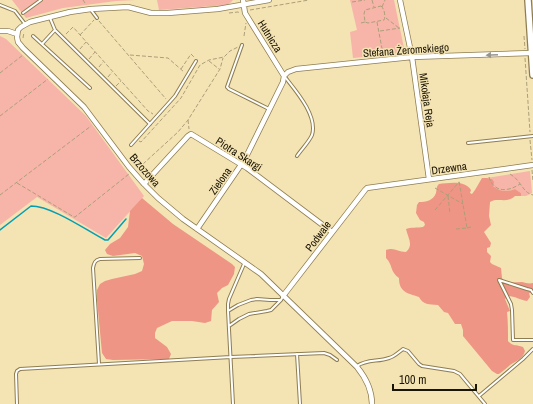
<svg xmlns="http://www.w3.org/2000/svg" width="533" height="404" font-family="'Archivo Narrow',sans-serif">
<rect width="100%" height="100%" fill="#f4e3b3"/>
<path fill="#f7b5a9" d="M12,0H135L116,1L63,8L26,18Z
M157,0H233L228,5L159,10Z
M350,0H394L405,53L353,58L350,32L357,30Z
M0,36L6,39L86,116L144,196L106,238L37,197L0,225Z
M530,171L532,193L526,196H521V193L515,189C507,192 500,192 493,186L492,179L487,178Z"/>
<path fill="#ee9585" d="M482,178H487L492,179L494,182L493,186C500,192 507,192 515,189L521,193V196H515C507,204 498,197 490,202L489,216L491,225L484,232L491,243L490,247L487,248V252L491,256L490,262L492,264L501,268L502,278L504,282C510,283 516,282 522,282C526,283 529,284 533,283V293H529L530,297L527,301C520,300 515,296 508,296L505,299L510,311L507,312C508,322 508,331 508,341C513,347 516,344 523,347L525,351C523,359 516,361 510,365C507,368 503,371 499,374H497L492,371L463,336V330L461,324H455L448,313L444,312L438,305C429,304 423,305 419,297C407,293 399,292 399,278C390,272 393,265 386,258V250C395,247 397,252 406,252C414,245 408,238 406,229C410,227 418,228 423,227L425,225L424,222L420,220L416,213L417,205L419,202C426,202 433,201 436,193C437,189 436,187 439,184C449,183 465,180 471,190L470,193L472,194L475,190Z
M142,198L173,224L232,264L235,267L234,274L228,285L222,288L217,293L219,302L212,310L211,321L205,323L192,321H172L157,328L155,333V338L167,347L171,354L169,359L113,360L106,359L102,353L97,300V290L100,284L105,281L112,279L135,274L142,271L144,264L142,256L135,253L113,256L107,254L105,250L110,244L120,238L128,227L130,211Z"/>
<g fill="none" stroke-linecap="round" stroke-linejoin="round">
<path stroke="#049eb3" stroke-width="1.5" d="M0,230L31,206C52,206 86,230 105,240H108L126,219"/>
<g stroke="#8d7d51" stroke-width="4">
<path id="service" d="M0,5L15,11L25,24
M91,10L97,18
M23,13L41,0
M50,18L55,30L150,124
M33,36L90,88
M42,44L55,30
M242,45L227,87L229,89L269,109
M285,77C296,91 318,116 312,135C309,142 301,150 297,156
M468,143L533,136
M131,145L175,96L196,61
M533,293L531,290L527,289L499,280L511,304L512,310L513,340H533
M228,311V304L229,299L244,264
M229,326L239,319L249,314L267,311L271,310L281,300
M297,354L300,404
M99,364L93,268C94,263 95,260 100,259L140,258
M357,366C367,359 378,362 389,358C394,357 399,352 403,349L408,351L419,364L422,366L454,371L460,374L485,404
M479,396L523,359L533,349
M17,404L16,374L17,371L20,369L231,357L324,353L330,355L337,360
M233,404L228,311L238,305L251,300L257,299L270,300H281L283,296"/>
</g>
<g stroke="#8d7d51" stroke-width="6">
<path id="minor" d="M243,0L245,13L284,76
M269,0L218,9L168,13H151L128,7L91,9L70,12L30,22L21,27L18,30L17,37L18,42L23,48L84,107L129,167L144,184L158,198L183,219L261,274L357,367C366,378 372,389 372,404
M400,0L412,57L429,179
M0,31H8L17,34
M284,76L288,72L296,69L412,57L531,53
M144,184L188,136L191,134L247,168L332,232
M197,229L245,159L283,82L284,76
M283,296L365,190L367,188L533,165"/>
</g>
<g stroke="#8d7d51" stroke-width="8">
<path id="tertiary" d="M528,0L533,75"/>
</g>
<path stroke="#ac9f79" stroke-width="1" stroke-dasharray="4 2" stroke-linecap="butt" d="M83,0L85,3
M372,0L374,7
M352,2L365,0
M381,6C384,8 386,16 384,20L368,23L365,22L364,14L365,10Z
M382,7L385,0
M250,10L309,0
M229,13L238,12L240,13
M386,18L399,28
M99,21L166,99
M377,22L383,54
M361,23L365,22
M380,31L400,28
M66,34L73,27L148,111L153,114
M80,35L94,20
M244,36L246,23
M524,36L525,49
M23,38L24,32
M80,49L86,42
M130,55L168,58L184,72
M525,58L530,132
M89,59L95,52
M209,61L219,69
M99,67L103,62
M181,69L191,54L195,58
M0,73L23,55
M108,77L112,72
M116,86L121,81
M0,116L48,79
M188,120L189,129
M530,140L532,160
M139,141L141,142L181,98L200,65L209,60L224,57L230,51L238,47
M532,170L533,182
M510,174C513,176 516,178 518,181C523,187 525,193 533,195
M144,176L143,164L178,132L188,120L220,69L223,58
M489,177C494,193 508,192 520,184
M17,183L74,217H75L129,174
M435,188L463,204
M0,195L91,126
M448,196L450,214
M435,210L459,182
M467,228L471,227
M456,229L467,228L459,181"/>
<use href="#service" stroke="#fff" stroke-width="2"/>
<use href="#minor" stroke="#fff" stroke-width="4.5"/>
<use href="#tertiary" stroke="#fff" stroke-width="5.5"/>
</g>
<defs><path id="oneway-solid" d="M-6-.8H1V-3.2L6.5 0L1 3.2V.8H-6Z"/></defs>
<use fill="#98958e" href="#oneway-solid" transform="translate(492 55) rotate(178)"/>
<g text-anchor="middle" stroke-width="3" stroke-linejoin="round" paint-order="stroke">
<g font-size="11" fill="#1a1403" stroke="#f4e3b3">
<text transform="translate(270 36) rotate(58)" y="4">Hutnicza</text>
<text transform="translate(406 50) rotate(-4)" y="4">Stefana Żeromskiego</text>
<text transform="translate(427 100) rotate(82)" y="4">Mikołaja Reja</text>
<text transform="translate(239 154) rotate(33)" y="4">Piotra Skargi</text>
<text transform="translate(449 168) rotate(-8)" y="4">Drzewna</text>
<text transform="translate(145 170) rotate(49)" y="4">Brzozowa</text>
<text transform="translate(220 181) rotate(-55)" y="4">Zielona</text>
<text transform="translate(318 236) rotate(-53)" y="4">Podwale</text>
</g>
</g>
<path d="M393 384v6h83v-6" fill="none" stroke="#1a1403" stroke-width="2"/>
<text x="399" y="384" font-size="12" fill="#1a1403" stroke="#f4e3b3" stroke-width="3" paint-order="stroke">100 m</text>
</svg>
